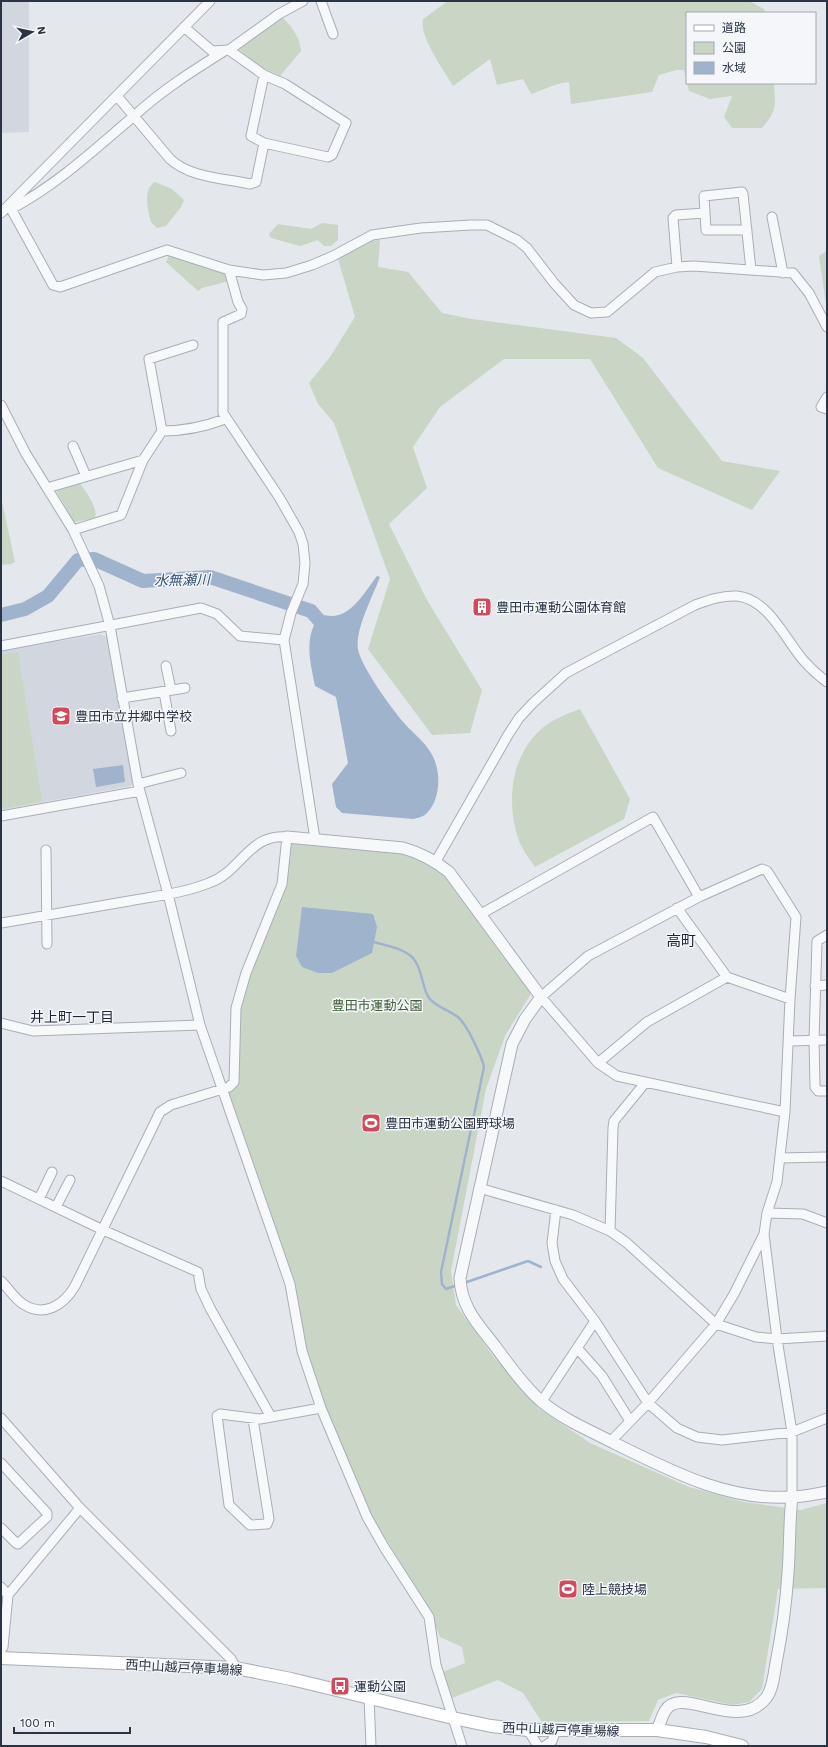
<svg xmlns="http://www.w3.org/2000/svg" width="828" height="1747" font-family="'Work Sans','Noto Sans JP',sans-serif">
<rect width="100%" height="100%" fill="#e4e7ec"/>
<path fill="#d2d6de" d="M1,1H29V132L1,133Z
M100,634L107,637L133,782L131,786L1,810V651Z"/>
<path fill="#c9d6c5" d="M448,1H749L764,9L765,13H687V82L684,70H676L659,75L652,92L571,104L569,82C555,83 544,90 531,94L523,79L497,85L490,59L453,86C444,70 419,37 423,19Z
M281,16C291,26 300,36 301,51L280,76L259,66L237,48Z
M687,83H774C775,106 778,109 762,128H732L724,117L732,96L710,99L689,91Z
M155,182L172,189L184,200L181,207L166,226L157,228L151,222C148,211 142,189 155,182Z
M322,223L338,225V240L331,246H324L318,240L300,246L271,238L269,234L278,224L311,229Z
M380,240L378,267L408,272L442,313L472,319L616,338L643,358L722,461L780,471L752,510L658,468L590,359H504L440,407L413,447L427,488L389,524L427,600L482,690L470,733L432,735L368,649L390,579L334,423L318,404L309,383L330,357L355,317L338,259L370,241Z
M827,251V311L819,256Z
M169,255L228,275L229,281L202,288L198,291L166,262Z
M79,482C85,491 98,506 95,518L74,522L57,492L58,487Z
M1,497L15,562L11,564L1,565Z
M18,652L42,801L1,809V655Z
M580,709L630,799L624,819L535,867C529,858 521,848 518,838C506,802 511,757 540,730C551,720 566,714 580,709Z
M292,840L411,854L443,873L532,992L505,1036L486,1089L451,1271L456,1305L494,1357L538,1408L590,1443L689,1487L744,1502L801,1510L827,1503V1588L778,1589L762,1689L749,1702L733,1705L676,1693L658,1700L649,1721L542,1722L523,1693L498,1680L452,1698L443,1672L465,1663L462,1647L440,1637L425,1602L371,1515L321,1404L304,1342L294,1279L226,1093L235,1087L239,1002L278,888Z"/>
<path fill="#9fb4cc" d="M377,576L380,577C373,596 355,629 358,649C360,665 393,711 405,724C414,734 424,741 431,753C442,771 441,801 425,815C422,817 417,818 413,819L342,813L336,807L332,784L348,763L336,697L315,686C310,661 303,636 321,614C348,624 363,594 377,576Z
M123,765L125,782L96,787L93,769Z
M302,907L373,914L377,927L372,953L332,973H318L302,967L296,956Z"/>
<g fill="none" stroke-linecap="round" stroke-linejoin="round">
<path stroke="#9fb4cc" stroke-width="2.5" d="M374,942C387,946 403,948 413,958C423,969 421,986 429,998C437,1008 450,1010 459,1018C467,1025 482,1057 484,1067L441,1272L442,1284L446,1289L458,1285
M464,1283L528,1261L541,1267"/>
<path stroke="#9fb4cc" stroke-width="14" d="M1,615L25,609L48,596L78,560L94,559L143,581L210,577L311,611L329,632"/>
<g stroke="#a9aeb7" stroke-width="11">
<path id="minor" d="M321,1L333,34
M184,27L212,51L229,50L279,14L303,1
M229,50L264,75L285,84L346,123L332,155L328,157L264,143L251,136L264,75
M117,96L170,159C191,178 223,178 250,184L256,182L264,143
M9,205L53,285L60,287L167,250L229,270L263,275L286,273L312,265L333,256L372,235L421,228L471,225H487L517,240L527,248L554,283L574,305L591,313L607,312L655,272L677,267L694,266L793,273L809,293L827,327
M13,208C58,184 95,149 134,116C162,90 194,70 226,50
M1,213L210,1
M772,217L783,273
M747,230H706L704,196L742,192L743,194L751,270
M677,267L673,218L676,215L704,213
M229,270L238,302L242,309L241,314L223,322V413L279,497L299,532L303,544L305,563L303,584L291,613L284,640L315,839
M827,397L821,407L827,409
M1,405L26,454L73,530L99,586L110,626L138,784L168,894L200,1025L290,1284L302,1351L321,1408L367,1517L384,1547L429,1617L436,1665L462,1746
M162,431L149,359L193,345
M73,446L86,476
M47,488L143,460L162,431C185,431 204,427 225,419
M73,530L121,515L143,460
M1,646L201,608L217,614L240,636L284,640
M166,666L171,690
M164,692L171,731
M122,698L185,688
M138,784L181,773
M1,816L140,791
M46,850L47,944
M436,861L508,735L519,718L533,703L566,673L695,605C709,600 723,595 737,596C769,599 786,641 804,661C811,669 819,676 827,682
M677,908L727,977L790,999
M481,914L653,817L699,897
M1,923C44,916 87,908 129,901C156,896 184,893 209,883C241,872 249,833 287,837L282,884L246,973L236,1008L234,1082L229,1087L171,1105L160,1112L75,1286C64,1305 44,1318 23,1304C15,1299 8,1288 1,1281
M827,935L817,941L814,1040L815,1087L818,1091H827
M815,986L827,985
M1,1023L33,1031L200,1025
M789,1041L827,1040
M598,1063L647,1022L727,977
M785,1112L617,1076L598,1063L541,997L588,956L699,897L762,869L767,871L796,917L790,999L785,1112L777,1182L767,1213L764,1234L777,1339L792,1432V1497
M780,1158L827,1157
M1,1181L103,1230L198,1272L201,1289L210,1308L271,1417
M479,1188L573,1215L610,1231L627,1243L716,1324L756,1337L777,1339L827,1336
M39,1199L52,1172
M56,1207L70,1180
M556,1210L552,1243L555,1261L563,1279L595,1321L648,1403L677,1428L697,1437L722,1440L792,1432L827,1418
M767,1213L803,1214L827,1223
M610,1231L613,1128L614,1121L645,1083
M577,1348L602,1376L630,1421
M542,1401L595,1321
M1,1418L80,1508L231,1659L236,1668
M253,1419L269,1519L267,1524L250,1525L229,1505L217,1416L220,1414L260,1419L321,1408
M611,1441L648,1403L716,1324L734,1294L764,1234
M1,1463L47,1513V1517L18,1544L16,1543L1,1528
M1,1587L8,1595
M1,1650L3,1647L8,1595L80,1508
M369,1697L371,1746
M528,1730L538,1746
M545,1746L552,1741L556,1730"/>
</g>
<g stroke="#a9aeb7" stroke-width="13">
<path id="tertiary" d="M287,837L403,848C421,853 434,860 449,872L541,997L525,1019L512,1044L460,1278C461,1307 478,1324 495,1346C509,1365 524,1386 542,1402C564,1420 591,1431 616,1444C671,1471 727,1501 791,1497C803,1497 815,1494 827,1492
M657,1730C660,1724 662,1716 665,1711C681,1684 738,1734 766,1698C773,1689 774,1674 776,1663C782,1633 786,1604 788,1573C790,1548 789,1523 792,1497"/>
</g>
<g stroke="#a9aeb7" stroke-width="14">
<path id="secondary" d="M1,1658L236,1668L291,1679L453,1718L491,1726L528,1730H657L706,1737L742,1746"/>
</g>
<use href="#minor" stroke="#f7f8fa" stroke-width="9"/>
<use href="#tertiary" stroke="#f7f8fa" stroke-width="11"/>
<use href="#secondary" stroke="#fff" stroke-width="12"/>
</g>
<defs>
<g id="building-square" transform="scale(1)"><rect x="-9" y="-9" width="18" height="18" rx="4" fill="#d1495b" stroke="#f4f6f9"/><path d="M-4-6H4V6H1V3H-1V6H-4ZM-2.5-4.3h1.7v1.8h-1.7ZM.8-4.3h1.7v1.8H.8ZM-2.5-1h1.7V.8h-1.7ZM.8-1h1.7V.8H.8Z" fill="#fff"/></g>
<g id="school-square" transform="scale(1)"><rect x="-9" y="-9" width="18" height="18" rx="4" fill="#d1495b" stroke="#f4f6f9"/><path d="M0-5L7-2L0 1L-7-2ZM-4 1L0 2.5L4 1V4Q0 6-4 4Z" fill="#fff"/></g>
<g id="stadium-square" transform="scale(1)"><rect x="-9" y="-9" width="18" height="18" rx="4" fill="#d1495b" stroke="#f4f6f9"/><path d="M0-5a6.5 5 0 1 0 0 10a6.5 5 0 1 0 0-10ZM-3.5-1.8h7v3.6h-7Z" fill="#fff"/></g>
<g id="bus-square" transform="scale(1)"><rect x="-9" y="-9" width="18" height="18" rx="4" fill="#d1495b" stroke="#f4f6f9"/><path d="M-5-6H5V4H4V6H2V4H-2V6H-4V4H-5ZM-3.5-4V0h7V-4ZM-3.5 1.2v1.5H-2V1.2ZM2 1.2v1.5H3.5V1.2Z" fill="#fff"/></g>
</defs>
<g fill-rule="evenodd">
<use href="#building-square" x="482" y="607"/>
<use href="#school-square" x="61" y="716"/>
<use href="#stadium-square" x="371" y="1123"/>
<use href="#stadium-square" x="568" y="1589"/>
<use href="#bus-square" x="340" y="1686"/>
</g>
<g text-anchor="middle" stroke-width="3" stroke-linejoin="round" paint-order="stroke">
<g font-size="13" fill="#2b3445" stroke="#f4f6f9" text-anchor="start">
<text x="496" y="612">豊田市運動公園体育館</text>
<text x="75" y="721">豊田市立井郷中学校</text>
<text x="385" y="1128">豊田市運動公園野球場</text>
<text x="582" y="1594">陸上競技場</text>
<text x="354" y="1691">運動公園</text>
</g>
<g font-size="13" fill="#3f6138" stroke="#f4f6f9">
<text x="377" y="1010">豊田市運動公園</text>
</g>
<g font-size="13" fill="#2b3445" stroke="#f4f6f9">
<text transform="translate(184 1667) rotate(3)" y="5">西中山越戸停車場線</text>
<text transform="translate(561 1729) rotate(2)" y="5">西中山越戸停車場線</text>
</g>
<g font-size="14" font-style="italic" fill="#34527a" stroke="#f4f6f9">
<text transform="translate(182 580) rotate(-1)" y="5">水無瀬川</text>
</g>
<g font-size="14" fill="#1d2536" stroke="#f4f6f9">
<text x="72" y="1022">井上町一丁目</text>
</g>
<g font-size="15" fill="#1d2536" stroke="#f4f6f9">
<text x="681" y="946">高町</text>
</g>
</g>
<rect width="828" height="1747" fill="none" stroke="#2b3445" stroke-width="4"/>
<rect x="686" y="12" width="130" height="72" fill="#f4f6f9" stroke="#a4a8b1"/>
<rect x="694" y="25" width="20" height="6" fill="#ffffff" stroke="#a4a8b1"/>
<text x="722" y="32" font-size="12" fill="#2b3445">道路</text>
<rect x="694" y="42" width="20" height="12" fill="#c9d6c5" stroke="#a4a8b1"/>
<text x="722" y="52" font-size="12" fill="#2b3445">公園</text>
<rect x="694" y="62" width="20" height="12" fill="#9fb4cc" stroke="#a4a8b1"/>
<text x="722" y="72" font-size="12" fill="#2b3445">水域</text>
<g transform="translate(32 32) rotate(81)" stroke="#f4f6f9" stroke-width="3" paint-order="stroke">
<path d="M0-3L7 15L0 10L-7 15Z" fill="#2b3445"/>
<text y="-6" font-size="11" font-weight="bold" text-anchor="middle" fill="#2b3445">N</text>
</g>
<path d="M14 1727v6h116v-6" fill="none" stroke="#2b3445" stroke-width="2"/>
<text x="20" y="1727" font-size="12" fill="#2b3445" stroke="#f4f6f9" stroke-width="3" paint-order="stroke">100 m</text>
</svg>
